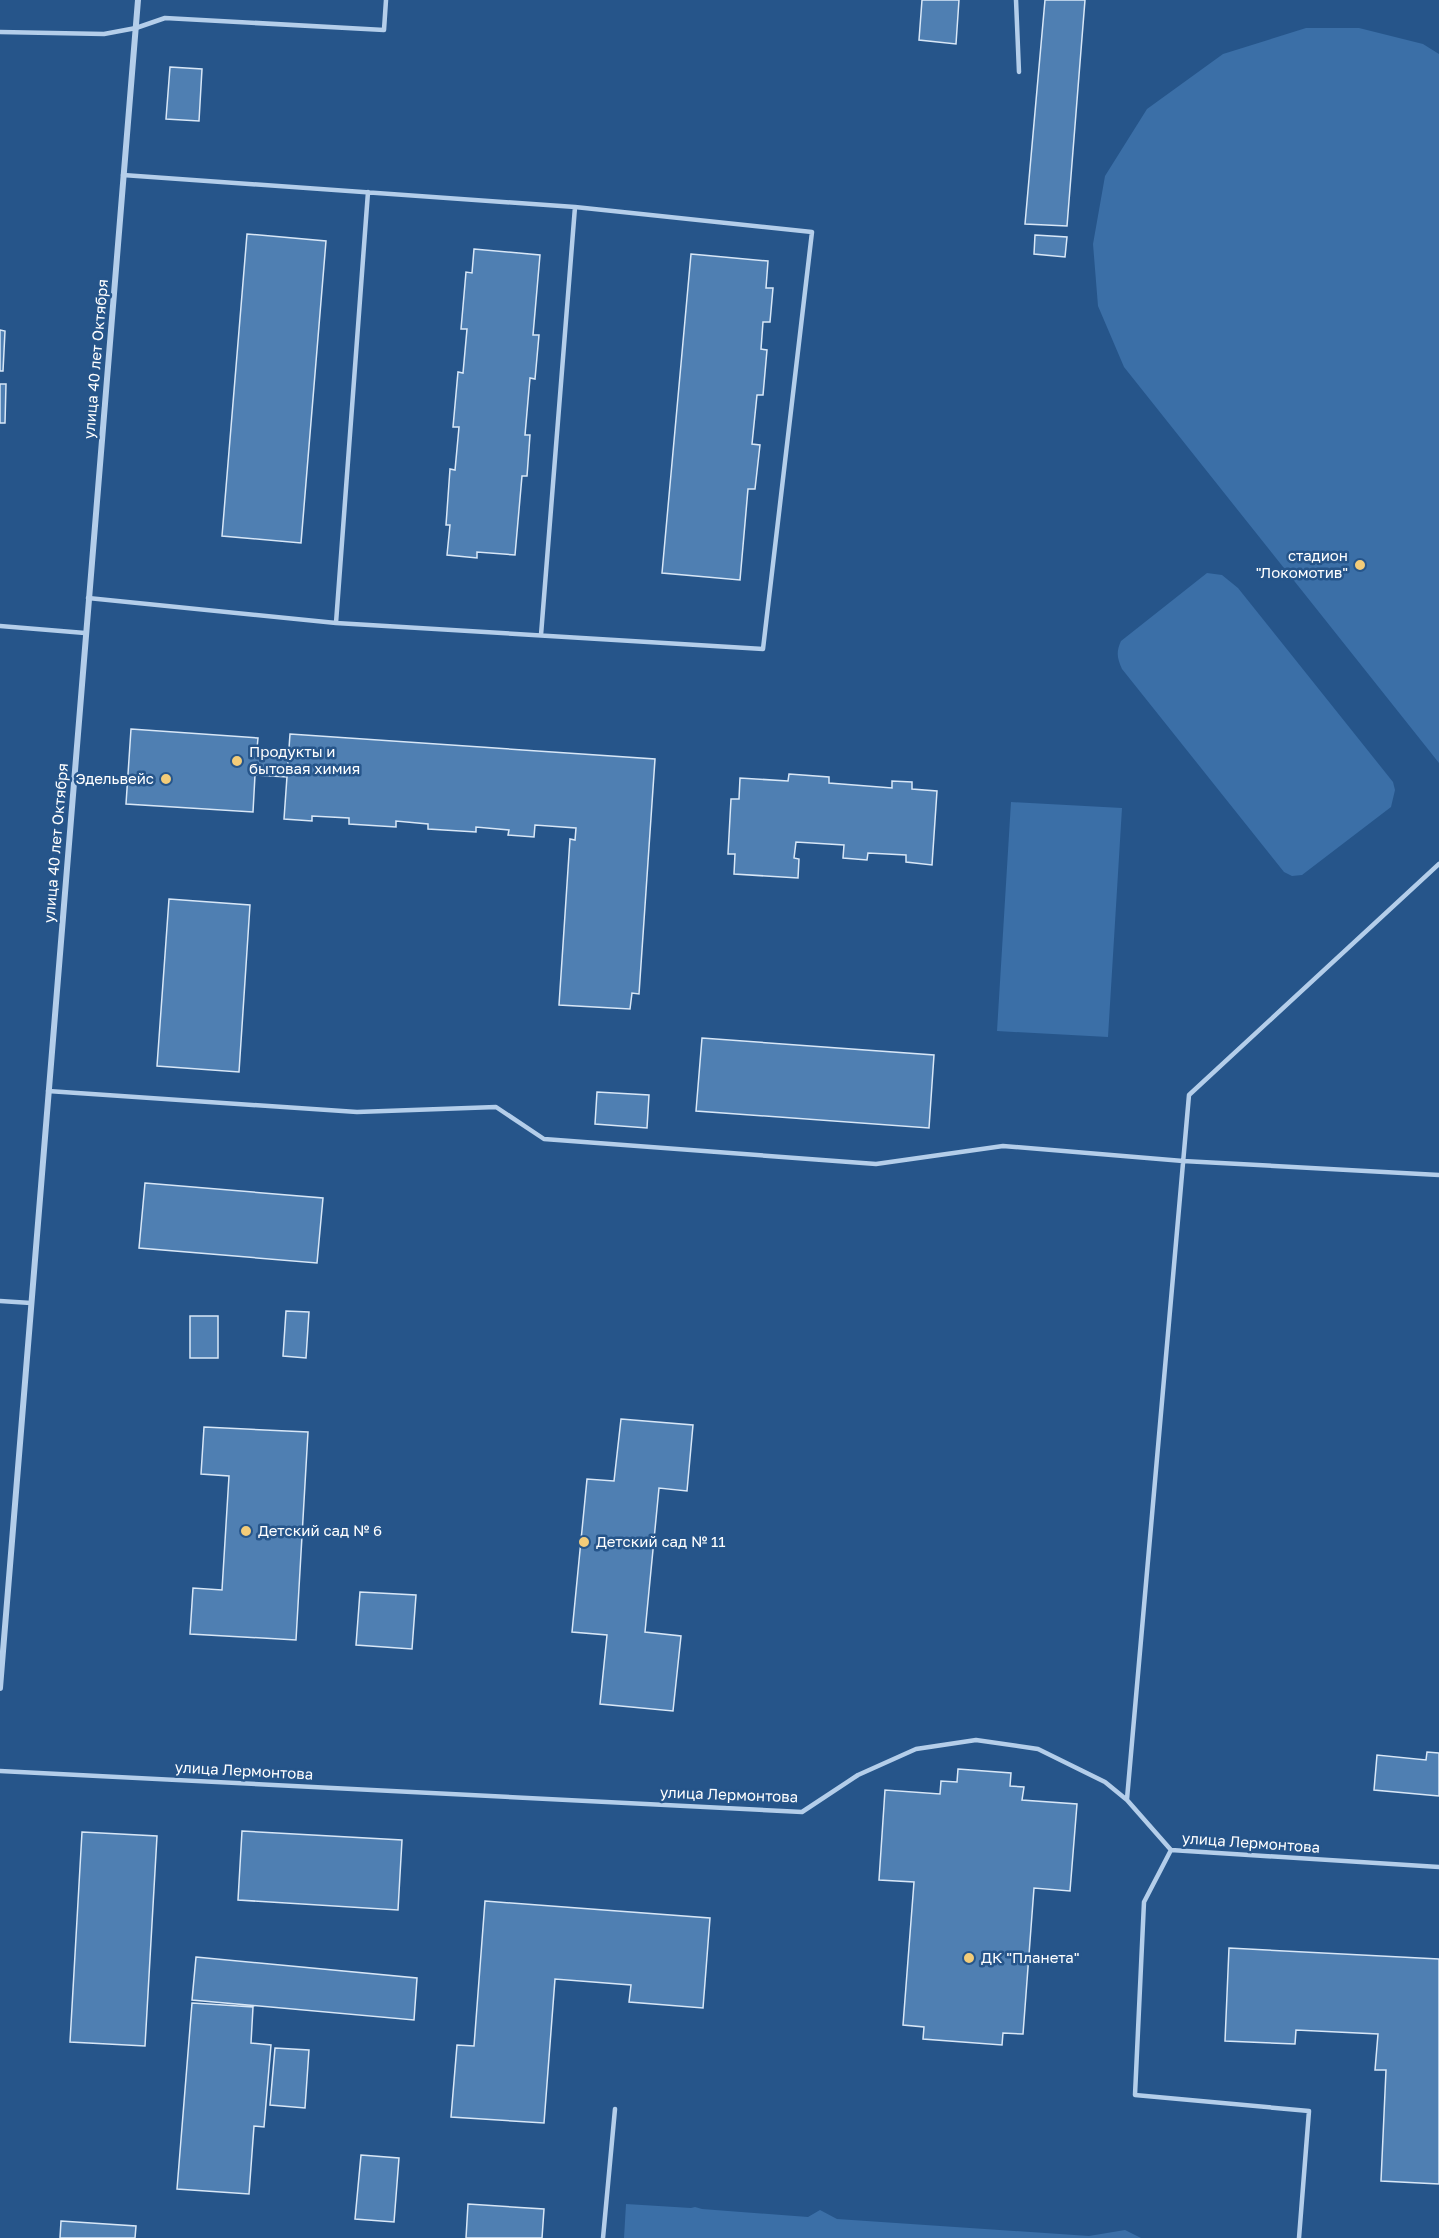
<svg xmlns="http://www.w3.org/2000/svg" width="1439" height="2238" font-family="'Golos Text',sans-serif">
<rect width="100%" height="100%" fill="#26558a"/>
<path fill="#3b6fa7" d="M1306,28H1359L1423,44L1439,54V763L1124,367L1098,306L1093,244L1105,176L1147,109L1223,54Z
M1207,573L1222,575L1238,588L1393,782L1395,790L1391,807L1302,875L1292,876L1284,872L1122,669C1117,658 1116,652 1121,641Z
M1011,802L1122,808L1108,1037L997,1031Z
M626,2204L691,2208L695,2207L702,2209L808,2217L820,2210L837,2219L1089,2236L1125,2230L1141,2238H624Z"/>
<path fill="#4f7fb2" stroke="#d8e7f7" stroke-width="1.5" d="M922,0H959L956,44L919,40Z
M1045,0H1085L1067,226L1025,224Z
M170,67L202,69L199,121L166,119Z
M247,234L326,241L301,543L222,536Z
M1035,235L1067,237L1065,257L1034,254Z
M474,249L540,255L533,335H539L535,379L530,378L525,435H530L527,476H522L515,555L477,552V558L447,555L450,525H446L450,469L455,470L459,427H453L458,372L463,373L467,329H461L466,272L472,273Z
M691,254L768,261L766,288H773L770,322H763L761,349L767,350L763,395H757L752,444L760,445L755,489H748L740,580L662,573Z
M0,330L5,331L3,371H0Z
M0,384H6L5,423H0Z
M131,729L258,738L257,749L289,751L287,777L255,775L253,812L126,804Z
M290,734L655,759L639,994L632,993L630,1009L559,1005L570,839L575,840L576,828L535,825L534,837L508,835L509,830L476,827V832L428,829V824L396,821V827L349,824V818L312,816V821L284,819Z
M789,774L829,777V783L892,788V781L912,782V789L937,791L932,865L906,862V855L868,853L867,860L843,858L844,845L796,842L794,858L799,859L798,878L734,874L735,854H728L731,799H739L740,778L788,781Z
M169,899L250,905L239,1072L157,1066Z
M702,1038L934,1055L929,1128L696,1111Z
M597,1092L649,1095L647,1128L595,1124Z
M145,1183L323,1198L317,1263L139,1248Z
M286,1311L309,1312L306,1358L283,1356Z
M190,1316H218V1358H190Z
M621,1419L693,1425L687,1491L659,1488L645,1632L681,1636L673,1711L600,1704L607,1635L572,1632L587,1479L614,1481Z
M204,1427L308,1432L296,1640L190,1634L193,1588L222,1590L229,1476L201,1474Z
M360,1592L416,1595L412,1649L356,1645Z
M1427,1752L1439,1753V1796L1374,1790L1377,1755L1426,1760Z
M958,1769L1011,1773L1010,1786L1024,1787L1022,1800L1077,1804L1070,1891L1034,1888L1023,2034L1003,2033L1002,2045L923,2039L924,2027L903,2025L914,1882L879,1880L885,1790L940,1794L941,1781L957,1782Z
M242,1831L402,1840L398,1910L238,1900Z
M82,1832L157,1836L145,2046L70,2042Z
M485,1901L710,1918L703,2008L629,2002L631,1985L555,1979L544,2123L451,2117L457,2045L474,2046Z
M1229,1948L1439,1959V2184L1381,2181L1386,2070H1375L1378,2034L1296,2030L1295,2044L1225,2041Z
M196,1957L417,1978L414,2020L192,2000Z
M192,2003L253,2007L251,2043L271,2045L264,2127L254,2126L249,2194L177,2189Z
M275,2048L309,2050L305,2108L270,2105Z
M361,2155L399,2158L394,2222L355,2219Z
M468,2204L544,2209L542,2238H466Z
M61,2221L136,2226L135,2238H60Z"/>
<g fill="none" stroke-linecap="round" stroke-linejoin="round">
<path stroke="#b4ceea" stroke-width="4.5" d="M1016,0L1019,72
M0,32L104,34L136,28L165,18L384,30L386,0
M88,598L336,623L763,649L812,232L575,207L123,175
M336,623L368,192
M0,626L85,633
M541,635L575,207
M48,1091L357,1112L496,1107L544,1139L876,1164L1003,1146L1183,1161L1439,1175
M0,1301L31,1303
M0,1771L802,1812L858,1775L916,1749L976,1740L1038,1749L1105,1782L1127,1800L1171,1850L1439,1867
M1127,1799L1189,1095L1439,864
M1171,1850L1144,1902L1135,2095L1309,2111L1299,2238
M603,2238L615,2109"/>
<path stroke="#b4ceea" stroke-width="6" d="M0,1688L138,0"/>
</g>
<g fill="#f3cc79" stroke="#26558a" stroke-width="2">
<circle cx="1360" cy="565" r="6"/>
<circle cx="237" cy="761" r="6"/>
<circle cx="166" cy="779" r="6"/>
<circle cx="246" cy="1531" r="6"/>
<circle cx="584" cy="1542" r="6"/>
<circle cx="969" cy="1958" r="6"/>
</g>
<g text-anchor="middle" stroke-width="5" stroke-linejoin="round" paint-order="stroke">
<g font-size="15" fill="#fff" stroke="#26558a">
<text transform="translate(96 359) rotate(-85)" y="5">улица 40 лет Октября</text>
<text transform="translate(56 843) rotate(-85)" y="5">улица 40 лет Октября</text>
<text transform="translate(244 1771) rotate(3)" y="5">улица Лермонтова</text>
<text transform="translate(729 1795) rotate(2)" y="5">улица Лермонтова</text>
<text transform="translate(1251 1843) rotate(4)" y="5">улица Лермонтова</text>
</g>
<g font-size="15" fill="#fff" stroke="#26558a" text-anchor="start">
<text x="1348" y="561" text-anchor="end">стадион<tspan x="1348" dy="17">"Локомотив"</tspan></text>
<text x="249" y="757">Продукты и<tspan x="249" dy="17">бытовая химия</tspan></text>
<text x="154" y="784" text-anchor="end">Эдельвейс</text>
<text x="258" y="1536">Детский сад № 6</text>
<text x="596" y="1547">Детский сад № 11</text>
<text x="981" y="1963">ДК "Планета"</text>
</g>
</g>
</svg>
